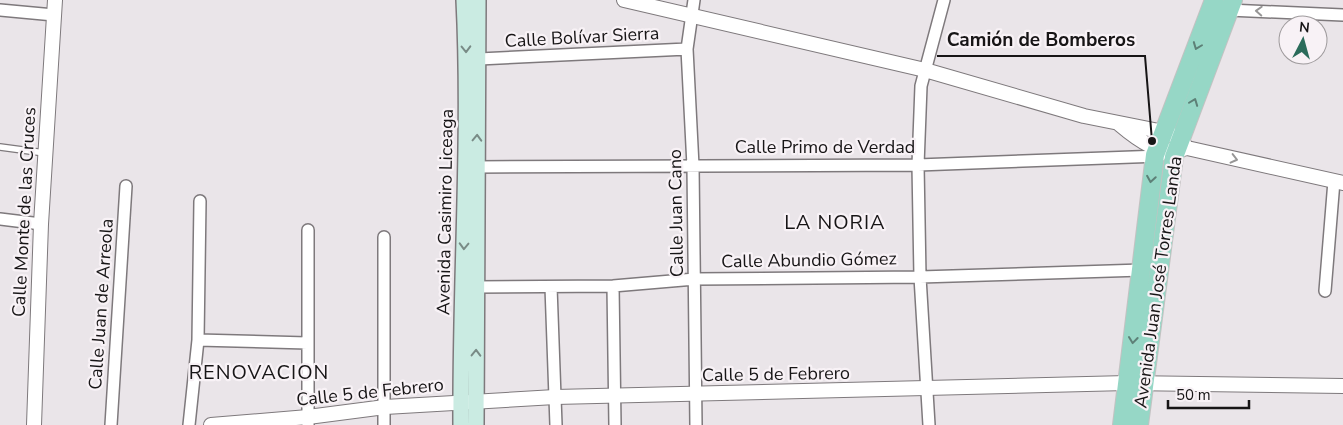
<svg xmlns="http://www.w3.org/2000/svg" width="1343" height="425" font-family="'Nunito Sans',sans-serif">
<rect width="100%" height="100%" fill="#eae5e9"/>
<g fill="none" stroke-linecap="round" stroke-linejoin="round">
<g stroke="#7e797c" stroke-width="8">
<path id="service" d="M0,147L45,153"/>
</g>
<g stroke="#7e797c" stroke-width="14">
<path id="minor" d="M694,0L687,49L693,166L696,425
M0,10L54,15
M1229,10L1343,15
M479,59L687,49
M476,167L918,165L1160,156
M0,219L41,224
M384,237V425
M613,286L615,425
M477,287L613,286L695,279L920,277L1142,270
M551,287L556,425
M1325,291L1334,181
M198,340L307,343
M111,425L126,186
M189,425L198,340L200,201
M308,425V230
M929,425L920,277L918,165L921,86L944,0"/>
</g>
<g stroke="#7e797c" stroke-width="16">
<path id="tertiary" d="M624,0L925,70L1084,116L1164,132L1180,138L1186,147
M1119,124C1139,141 1160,157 1187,148L1343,183
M34,425L41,224L55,0
M211,425L308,417L385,407L555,397L1127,383L1343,386"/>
</g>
<g stroke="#7e797c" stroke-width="18">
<path id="secondary" d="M461,425C460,283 471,141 464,0
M476,425L478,0"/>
</g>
<g stroke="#c3c2c2" stroke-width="20">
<path id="primary" d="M1122,425L1155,155L1214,0
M1139,425L1174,157L1233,0"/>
</g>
<use href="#service" stroke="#fff" stroke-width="5.5"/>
<use href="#minor" stroke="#fff" stroke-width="11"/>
<use href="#tertiary" stroke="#fff" stroke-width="14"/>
<use href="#secondary" stroke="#caebe2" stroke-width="15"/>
<use href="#primary" stroke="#96d7c6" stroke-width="18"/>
</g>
<defs><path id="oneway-chevron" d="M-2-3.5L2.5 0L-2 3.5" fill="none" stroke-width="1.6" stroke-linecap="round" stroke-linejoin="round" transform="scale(1.25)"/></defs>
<g stroke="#979696">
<use href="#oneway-chevron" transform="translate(1259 11) rotate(-177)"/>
<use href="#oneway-chevron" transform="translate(1234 159) rotate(14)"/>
</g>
<g stroke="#5d8077">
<use href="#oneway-chevron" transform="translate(1197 46) rotate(111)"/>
<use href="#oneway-chevron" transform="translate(1194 102) rotate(-69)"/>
<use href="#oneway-chevron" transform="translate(1151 179) rotate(99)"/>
<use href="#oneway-chevron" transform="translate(1133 340) rotate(97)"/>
</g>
<g stroke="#798b86">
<use href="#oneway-chevron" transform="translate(466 49) rotate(89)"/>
<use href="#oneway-chevron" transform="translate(477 138) rotate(-88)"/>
<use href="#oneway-chevron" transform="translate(464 246) rotate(92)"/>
<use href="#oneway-chevron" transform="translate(476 353) rotate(-89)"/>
</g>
<g text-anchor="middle" stroke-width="4.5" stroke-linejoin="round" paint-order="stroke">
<g font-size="18" fill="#171516" stroke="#f8f2f6">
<text transform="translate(582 37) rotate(-3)" y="6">Calle Bolívar Sierra</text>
<text x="825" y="153">Calle Primo de Verdad</text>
<text transform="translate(24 212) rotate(-87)" y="6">Calle Monte de las Cruces</text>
<text transform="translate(445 212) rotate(-89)" y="6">Avenida Casimiro Liceaga</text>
<text transform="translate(676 213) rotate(-91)" y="6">Calle Juan Cano</text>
<text transform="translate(809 260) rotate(-1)" y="6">Calle Abundio Gómez</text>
<text transform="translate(1158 282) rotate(-82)" y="6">Avenida Juan José Torres Landa</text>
<text transform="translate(101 304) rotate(-86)" y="6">Calle Juan de Arreola</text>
<text transform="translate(776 374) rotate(-1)" y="6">Calle 5 de Febrero</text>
<text transform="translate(370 392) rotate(-6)" y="6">Calle 5 de Febrero</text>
</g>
<g font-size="20" letter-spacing="1" fill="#171516" stroke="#f8f2f6">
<text x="835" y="229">LA NORIA</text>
<text x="259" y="379">RENOVACION</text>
</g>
</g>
<path fill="none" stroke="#171516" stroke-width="2" d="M1152 141L1145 56H937"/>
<circle fill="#171516" stroke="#f8f2f6" stroke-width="2" cx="1152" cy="141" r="5"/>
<g font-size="19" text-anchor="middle" font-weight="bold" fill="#171516" stroke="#f8f2f6" stroke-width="4.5" stroke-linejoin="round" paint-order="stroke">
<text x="1041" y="46">Camión de Bomberos</text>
</g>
<g transform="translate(1303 40) rotate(6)"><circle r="24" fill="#f8f2f6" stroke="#9e9a9c"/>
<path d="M0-4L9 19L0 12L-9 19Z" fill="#2b6c5b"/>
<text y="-8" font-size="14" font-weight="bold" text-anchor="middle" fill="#171516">N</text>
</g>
<path d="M1168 400v8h81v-8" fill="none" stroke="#171516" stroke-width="2.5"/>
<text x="1176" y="400" font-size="15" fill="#171516" stroke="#f8f2f6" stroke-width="4" paint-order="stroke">50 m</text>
</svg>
